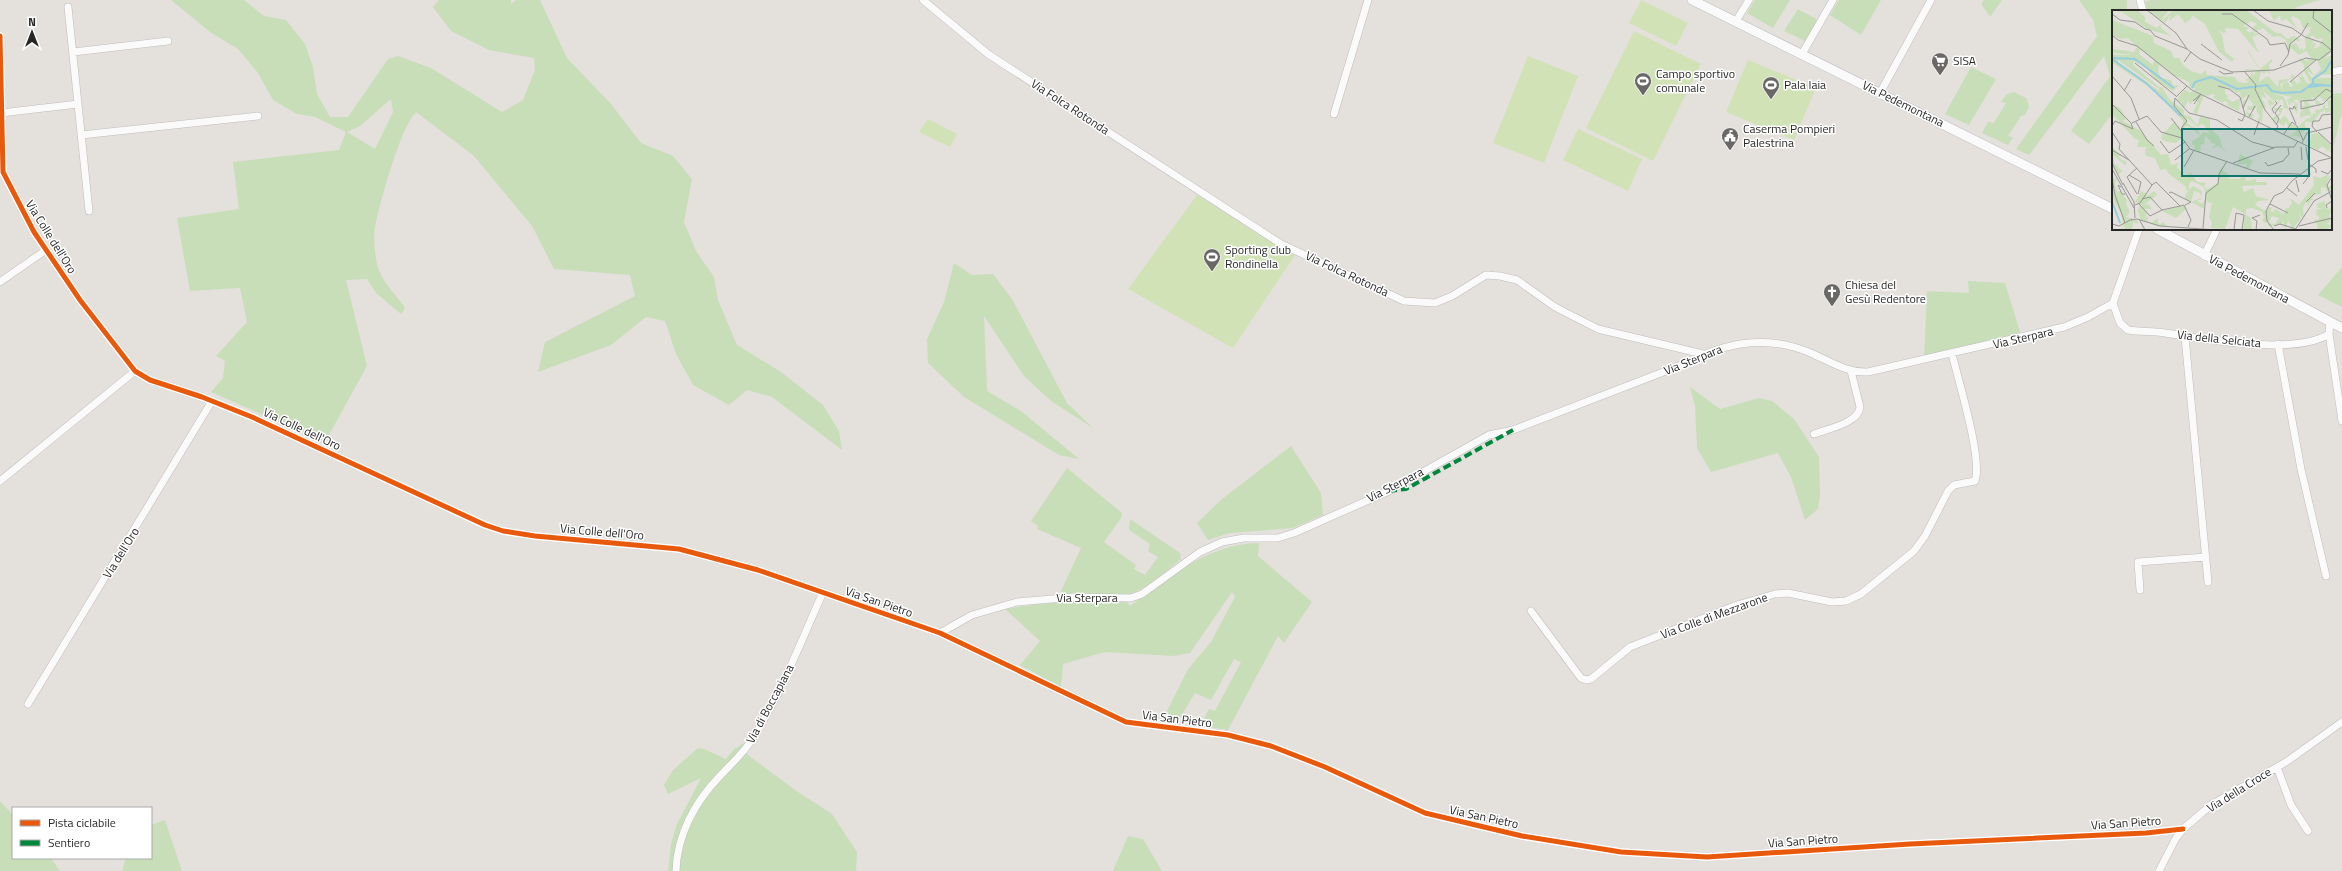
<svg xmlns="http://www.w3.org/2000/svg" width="2342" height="871" font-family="'Titillium Web',sans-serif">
<rect width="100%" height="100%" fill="#e4e1dc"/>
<path fill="#c7deb8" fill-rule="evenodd" d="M171,0H244L264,16L286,20L305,44L313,67L317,94L330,117H348L388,59L398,56L431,68L502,112L523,100L535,70L534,58L489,50L451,31L433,7L439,0H511V4L516,0H540L567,58L611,104L641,143L673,156L692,179L684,222L696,251L714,277L718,300L737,345L781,372L823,405L839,431L842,450L772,397L747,390L729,405L693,385L676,354L665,321L646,317L611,345L538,372L545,342L635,296L630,275L554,269L532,226L474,156L416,112C400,128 380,203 375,227C373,237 375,254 377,264C381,281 395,293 405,308L401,314L376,293L367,279L346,280L367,366L325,442L211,392L223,378L225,361L216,356L247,322L240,288L190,291L177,218L239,209L233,162L339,150L346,132L315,117L297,114L273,100L258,73L238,49L210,32ZM391,99L393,112L375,149L347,132L360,126Z
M1755,0H1790L1773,28L1747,13Z
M1839,0H1881L1861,35L1830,15Z
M1984,0H2002L1990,17L1981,4Z
M2079,0H2127V11H2113V113L2089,144L2071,131L2110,76L2104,56L2029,155L2016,149L2097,36L2093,20Z
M2151,0H2320L2297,7L2292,11H2147L2145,2Z
M1798,9L1818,20L1805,41L1784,31Z
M1971,67L1996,79L1969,125L1945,114Z
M2014,92L2026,98L2029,106L2025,115L2021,116L2008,136L2013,137L2008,145L1982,133L1988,122L1994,123L2006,103L2001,102L2006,95Z
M2342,93V113L2331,155V94Z
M954,263L972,275L993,274L1012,299L1067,403L1093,428L1051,401L1024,376L984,316L987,391L1021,411L1079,459L1059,455L964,397L928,363L927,339L944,302Z
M2342,267V307L2318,295Z
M1968,281L2005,283L2021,335L1924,358L1927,291L1969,293Z
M1690,387L1720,409L1759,398L1772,401L1794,419L1819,457L1820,495L1818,509L1805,520L1791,477L1778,453L1711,472L1697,448L1695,406Z
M1291,446L1321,493L1323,515L1293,528L1230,533L1208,540L1197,523L1222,499Z
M1067,468L1122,513L1121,518L1104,542L1136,565L1134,569L1145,575L1158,557L1148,551L1150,544L1129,530L1130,519L1180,553L1181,559C1164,573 1146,590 1124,596L1063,594L1061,591L1081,548L1037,529L1038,526L1031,521Z
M1259,543L1258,556L1312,602L1284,643L1278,636L1228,730L1200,726L1209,709L1215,711L1241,662L1234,659L1211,700L1195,693L1177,723H1161L1188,669L1211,642L1235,597L1232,592L1190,653L1174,656L1105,652L1063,664L1061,687L1020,665L1040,641L1005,609C1046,602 1085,600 1127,602L1130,606C1170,577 1207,544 1259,543Z
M744,743L748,755L795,790L832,814L857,852L856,871H668L671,844L677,824L701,778L668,794L664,785L673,770L698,748L704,749L726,759L734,749Z
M0,801L13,815V858H51L60,871H0Z
M165,820L182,871H122L126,858H151V825Z
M1128,836L1143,839L1162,871H1113Z"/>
<path fill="#d1e2b6" d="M1641,0L1688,23L1676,46L1629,23Z
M1634,31L1701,64L1653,161L1586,128Z
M1528,56L1578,76L1544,163L1493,143Z
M1748,60L1816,88L1794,140L1726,112Z
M928,119L957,134L950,147L919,132Z
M1578,129L1642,159L1628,191L1563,160Z
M1197,195L1264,238L1295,255L1233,348L1128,289Z"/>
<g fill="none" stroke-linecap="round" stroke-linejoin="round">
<g stroke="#bebdbe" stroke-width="8">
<path id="street" d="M923,0L988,54L1281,244L1404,301L1435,303L1452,296L1486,275L1500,276L1517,280L1555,307L1598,329L1703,354
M2140,0L2143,11
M68,7L89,211
M1736,21L1749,0
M0,36L3,172L34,232L80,300L135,371L150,380L202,397L252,417L485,525L503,531L535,536L679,549L758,570L940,633L1126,722L1228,735L1271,746L1325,767L1425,813L1522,836L1621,852L1707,857L1910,844L2146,833L2183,829
M73,52L168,41
M1802,54L1833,0
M2331,72L2342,70
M1880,93L1931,0
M1,113L78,104
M1334,114L1368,0
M81,135L258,116
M2204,256L2217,229
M0,282L46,250
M2113,303L2120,323L2128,330C2141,332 2153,331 2165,333C2206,339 2294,356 2329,334L2330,322
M2329,334L2342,421
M2185,337L2208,582
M2278,344L2301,469L2326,576
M1814,434C1827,429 1859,423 1860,407L1851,371
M0,481L135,371
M2140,590L2138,562L2206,557
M1531,611L1581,678L1586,680L1591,679L1630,647L1737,605L1775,594L1788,593L1832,602L1846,601L1861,594L1914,551L1925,536L1948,491L1954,485L1975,481C1983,460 1958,379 1952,354
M940,633L972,615L1017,602L1075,597L1131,598L1142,594L1200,552L1222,542L1244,538H1278L1294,533L1389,491L1489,435L1513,430L1684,364C1725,342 1769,334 1813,354C1831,362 1847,373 1868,372L2064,327L2088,317L2113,303L2139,229
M28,704L212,401
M2277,767L2291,805L2308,831
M676,871C677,835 695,802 719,777C731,764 744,753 753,738C781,693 802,640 823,592
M2159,871L2176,838L2183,829L2211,805L2286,762L2342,722"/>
</g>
<g stroke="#bebdbe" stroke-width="10">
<path id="secondary" d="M1692,0L2113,209
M2157,229L2342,328"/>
</g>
<use href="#street" stroke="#fbfafa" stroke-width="7"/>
<use href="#secondary" stroke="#fbfafa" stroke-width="9"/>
<path stroke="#00873e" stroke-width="4" stroke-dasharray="8 4" stroke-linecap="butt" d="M1389,491L1406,489L1513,430"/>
<g stroke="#fff" stroke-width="8">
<path id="cycleway" d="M0,36L3,172L34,232L80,300L135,371L150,380L202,397L252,417L485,525L503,531L535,536L679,549L758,570L940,633L1126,722L1228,735L1271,746L1325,767L1425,813L1522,836L1621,852L1707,857L1910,844L2146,833L2183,829"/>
</g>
<use href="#cycleway" stroke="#e8590c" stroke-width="5"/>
</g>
<defs>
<g id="supermarket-pin" transform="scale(0.9)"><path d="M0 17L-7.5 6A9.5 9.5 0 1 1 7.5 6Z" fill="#696866" stroke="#fff"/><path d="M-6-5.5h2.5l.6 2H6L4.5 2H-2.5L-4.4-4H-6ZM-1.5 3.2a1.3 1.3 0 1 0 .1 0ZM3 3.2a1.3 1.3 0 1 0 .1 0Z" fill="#fff"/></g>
<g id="stadium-pin" transform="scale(0.9)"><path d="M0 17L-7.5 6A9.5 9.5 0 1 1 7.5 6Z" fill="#696866" stroke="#fff"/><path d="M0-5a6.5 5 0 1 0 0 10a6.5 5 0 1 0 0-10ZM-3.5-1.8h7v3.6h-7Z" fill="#fff"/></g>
<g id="civic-pin" transform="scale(0.9)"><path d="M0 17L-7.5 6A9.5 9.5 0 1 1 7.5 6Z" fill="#696866" stroke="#fff"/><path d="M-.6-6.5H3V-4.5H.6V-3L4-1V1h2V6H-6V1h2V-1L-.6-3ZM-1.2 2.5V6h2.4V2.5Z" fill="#fff"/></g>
<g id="church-pin" transform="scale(0.9)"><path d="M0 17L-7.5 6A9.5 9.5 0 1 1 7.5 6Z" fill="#696866" stroke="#fff"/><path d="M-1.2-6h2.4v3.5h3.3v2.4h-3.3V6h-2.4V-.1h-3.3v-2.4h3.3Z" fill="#fff"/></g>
</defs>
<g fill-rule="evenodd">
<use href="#supermarket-pin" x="1940" y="61"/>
<use href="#stadium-pin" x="1643" y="81"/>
<use href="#stadium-pin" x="1771" y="85"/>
<use href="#civic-pin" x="1730" y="136"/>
<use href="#stadium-pin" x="1212" y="257"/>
<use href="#church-pin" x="1832" y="292"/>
</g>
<g text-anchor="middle" stroke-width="3" stroke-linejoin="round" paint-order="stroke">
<g font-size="12" fill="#272727" stroke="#fff" text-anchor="start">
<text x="1953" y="65">SISA</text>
<text x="1656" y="78">Campo sportivo<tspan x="1656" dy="14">comunale</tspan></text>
<text x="1784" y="89">Pala Iaia</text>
<text x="1743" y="133">Caserma Pompieri<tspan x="1743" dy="14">Palestrina</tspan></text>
<text x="1225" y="254">Sporting club<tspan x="1225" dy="14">Rondinella</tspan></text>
<text x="1845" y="289">Chiesa del<tspan x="1845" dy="14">Gesù Redentore</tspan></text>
</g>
<g font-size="12" fill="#272727" stroke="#fff">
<text transform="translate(1903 104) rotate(26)" y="4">Via Pedemontana</text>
<text transform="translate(1070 107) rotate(33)" y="4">Via Folca Rotonda</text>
<text transform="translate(51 237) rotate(58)" y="4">Via Colle dell'Oro</text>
<text transform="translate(1347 274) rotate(25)" y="4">Via Folca Rotonda</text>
<text transform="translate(2249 279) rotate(28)" y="4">Via Pedemontana</text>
<text transform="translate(2023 338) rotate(-13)" y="4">Via Sterpara</text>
<text transform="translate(2219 339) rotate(6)" y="4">Via della Selciata</text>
<text transform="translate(1693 360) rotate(-22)" y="4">Via Sterpara</text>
<text transform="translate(302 429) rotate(25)" y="4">Via Colle dell'Oro</text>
<text transform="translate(1395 485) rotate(-27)" y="4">Via Sterpara</text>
<text transform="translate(602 532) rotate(5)" y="4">Via Colle dell'Oro</text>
<text transform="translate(121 553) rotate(-58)" y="4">Via dell'Oro</text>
<text x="1087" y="602">Via Sterpara</text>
<text transform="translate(879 602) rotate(19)" y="4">Via San Pietro</text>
<text transform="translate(1714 616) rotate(-20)" y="4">Via Colle di Mezzarone</text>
<text transform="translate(770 704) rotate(-62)" y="4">Via di Boccapiana</text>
<text transform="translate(1177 719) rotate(7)" y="4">Via San Pietro</text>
<text transform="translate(2239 790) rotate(-32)" y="4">Via della Croce</text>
<text transform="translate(1484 817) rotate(12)" y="4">Via San Pietro</text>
<text transform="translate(2126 823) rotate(-4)" y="4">Via San Pietro</text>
<text transform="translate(1803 841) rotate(-4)" y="4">Via San Pietro</text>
</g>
</g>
<g transform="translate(2112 10)">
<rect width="220" height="220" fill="#e4e1dc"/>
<path d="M0,0H25L33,7V12L45,18L49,14V18L59,26L35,19L10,2ZM40,0H57L49,11L40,3L37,4ZM61,0H134L164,23H169L175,29L182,26L186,28L188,32L184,30L178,35L184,33L188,40L190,37L191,40L194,38L193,28H196L193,27L198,22L197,20L190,24L201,17L191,18L188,10L181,6L179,8L185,19L174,9L169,11L168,5L162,11L157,0H220V41L212,49L220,45V64L209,65L205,68H220V89H212L220,90V101L214,103L213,100L208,103L201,112L203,114L193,111V117L197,118L190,123L186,119L189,117L186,118L188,127L182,126L184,122L180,127L178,126L184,121L182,118L178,120L174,112L171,116L166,112L173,105L178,113L186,117L195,108H199L198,105L190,107L189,104L190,110L188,107V103L192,98L189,97L193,95L190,88L188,93L185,89L181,91L186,94L185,104L182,99L183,93L177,92L179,94L177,95L175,90L180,87L161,83L172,87L176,97L175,103V99L172,98L163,113L159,109L168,103L165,99L163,103L162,98H172L171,90L169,89L164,97L167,89L162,91L151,81L156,91L158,89L163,94L159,95V98L154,88L149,86L154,97L151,98L150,112L145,110L148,107L144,100L146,94L142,100H135V102L142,105L140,108L134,104L136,96L139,97L141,94L137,89L131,96V91L137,88L134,86L128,91L127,101L115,95L116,92L112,91L111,93L101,88L103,85L101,84L95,86L82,80L83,78L78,77L77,72L61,65L47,54L46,62L49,68L59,70L61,76L67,75L61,81L45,71L34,58L22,51L21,55L47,77H50L57,89L72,100V105L78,106L83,113L86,115L88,106L98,109V118L108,128L110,137L116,143L106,136L99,139L104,134L100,133L93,125L92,135L89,134L88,143L82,140L83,135H80V131L89,126L76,116L70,118L71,111L40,79L1,53L0,45H21L2,43L0,39L22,42L25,37L16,28L8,29L0,24V10L41,26L42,33L59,41L62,48H67L72,56L79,61L89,64L94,60L95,65L123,67L126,72L135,73L137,71L133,70L138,67L141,62V67L144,61L141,60L137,67L140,60H132L135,59L148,60L136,42L141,37L126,19L115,18L112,20L115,22L111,23L106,20L110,25L113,42L122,49L120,52L107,42L93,14L80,5L79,9L73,13L66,4L57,11L59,4L53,13L50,11ZM139,11L145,14L140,18L143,20L138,23L134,20L136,19L135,17L131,16ZM151,18L161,27L167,26L174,30L177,41L179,38L187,45L194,41L200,49L205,50L209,59L200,68L195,61L202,65L196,56L203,50L195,49L197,52L192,49L195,54L192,50L186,48L192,55V61L199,74L194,72L189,63L190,67L186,66L190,74L187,71L186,75L182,70L178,72L181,76L178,77L176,71L170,74L171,81L168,74L183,67L181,64L177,69L167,70L166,77L156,66L147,72L149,61L152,64L155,61L158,65L157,54L160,52V49L148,59L137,42L141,37L147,43L140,27L148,24L141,23ZM200,25L205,29L211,28L207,37L201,39L204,34L202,32L196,40L202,30L197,29ZM28,39L42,50L41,55L27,44ZM6,50L47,79L49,82L6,52ZM113,77L124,82L123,84L127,82L129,83L123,87L129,85V88L120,92L115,88L119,84L116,86L113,84ZM200,86L205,96L210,94L204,89L206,86L211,89L210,91L219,90L215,91L217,98H213V93L210,99L203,100L204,104L201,103L200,107L197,98L203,95H197L196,91L202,92L199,91ZM75,108L86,117L90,113L98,124L92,122L88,125L86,120L75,113ZM73,79L78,83L80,81L92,85L85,104L81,102L86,92L82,90L79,94L76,91L72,98L69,94L72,90L68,93L65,89ZM0,94L9,99L14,109L11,111L29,121L49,145L56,144L59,155L67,153L65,157L73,166L79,163L85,172L94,173L92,176L95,179L106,173L108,159L115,163L117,169H128L132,164L134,171L144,169V172H155V175L130,176L132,182L141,178L144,186L158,190L146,191L143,195L154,201L157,197L160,198L158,201L161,202L163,199L172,204L174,197L176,199L180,193L178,188L187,195L202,175L201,166L209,168L216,164L215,168L220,164L215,173L216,177L220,175V180L213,181L215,178L209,177V184L202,185L200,188L202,190H199L196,196L195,191L191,197L192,208L187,205L189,208L180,220H177L179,215L176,211L173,220L171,211L170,214L156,216V213L163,214L167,208L160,206L157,212L153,213L150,210L152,207L150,202L140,198L134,199V205L139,208L140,220H131L133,204L121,197L113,219L99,218L100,212L97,207L100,193L95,192L92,177L80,171L77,174V180L81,176L90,181L89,189L85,191L90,194L93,189L92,199L79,192L89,188L88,183L82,181L79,192L72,189L76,180H74V177L56,163L54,159L48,160L43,148L34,146L33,140L35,137H25L27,130L23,129L0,104ZM62,112L69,121L70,128L64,133L55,132L49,129L50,125ZM207,123L220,137L217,140L220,139V143L214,139L215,140L213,144L214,139L210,136L206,140L196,135L199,129V124ZM0,137L10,146H6L10,150L14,151V156L1,145L2,153L10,161L7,165L0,153ZM128,144L141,151L137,158H133L135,154L125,155ZM0,166L5,170L3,173L5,182L8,181L15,190L14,194L18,202L14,207L26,211V214L21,212L20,220H13L12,214L11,220L10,205L0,187ZM29,181L35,184L34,187L42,181L45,185L32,195L36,194L40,199H31L35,203L33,209L37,205L35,211L40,213L45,208L47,215L51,212L55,216H47L29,210L26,202L27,197L31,196L23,192ZM213,191V198L218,199L220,193V202L217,205L219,211L214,214L219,215V218L206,220L204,212L202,213L203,209L207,210V207L203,204H205L204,200L210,198H206L205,194ZM72,195L74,199L64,208L50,201Z" fill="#c7deb8" fill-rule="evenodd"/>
<path fill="none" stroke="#96cde1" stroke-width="2" d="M0,48L23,49L62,78M0,49L34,73L69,106M201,73V69L213,61L220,50M197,77L211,75M80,78L83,72L99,67L125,79L155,75L160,81L170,83L189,82L200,74L220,76M0,191L8,213"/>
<path fill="none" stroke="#989794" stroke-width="1" d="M35,0L64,23L75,39L88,49L120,62L162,60L194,48L207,50L220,40M141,0L156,11L180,18L193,27L211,33L219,40M202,0L201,8L220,23M0,4L8,10L23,12L33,19L38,20L43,26L75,39M110,4H120L155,29L158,35L173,33L177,42M0,25L6,30L25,36L80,80L220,148M89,34L110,50M72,52L79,42M23,53L64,86M168,56L176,45L178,34L189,25L196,13M107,61L112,64L121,63M132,61L144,75L143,79L153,100L166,116L164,120M0,66L19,88L27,109M178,72L204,50M106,76L117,79L128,87L133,105L130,111L126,109M12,81L19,69M220,82L214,79L202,90L189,91V99L211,94L220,85M64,87L75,76M63,88L62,96L75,111L70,117V128L78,139L148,163L188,164M63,88L77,103L105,110L140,132L162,138M81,91L89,84L82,94M0,94L19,113L21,119L3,111L0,116M131,98L137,85M162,103L160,99L165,93L163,91M137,107L143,96M59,108L70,122M24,112L35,130L42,136M20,113L35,106L49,122L70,128M184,114L177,98L181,99L182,96L184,99M164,115L167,109L163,103L169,95M0,122L8,134L7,139L40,175M205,122L200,116L201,111H207L210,105L220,104M206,122L220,135M172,124L180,112L185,116L191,130M142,125L147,111M48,131L57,143L73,132M190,133L195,123L220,117M189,137L190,150M194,137L196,150M0,140L17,150M63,150L77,139M153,152L156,156L171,151L177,144L176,138M0,153L11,175M121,153L164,137H182L186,131M197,154L204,159V163M72,157L82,140M25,158L15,167L25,184M0,159L22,198M209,161L216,164L220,159M17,165L29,172L26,184M0,168L3,185L13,213M184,170L187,182M11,173L22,192L23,208M191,174L198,165L197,158M40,175L44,172L68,196L72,195L79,210L76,217M9,177L6,175L10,184H13M175,178L185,186M57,183L59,182L79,192L73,195M30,189L38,187L50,200L68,196M194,192L203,183M27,194L38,206L50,200M158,194L176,203M23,195L28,193L40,175M215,198L214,195L220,191L215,175L220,167M27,209L33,220M19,210L25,209L48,216L104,220M0,214L7,216L20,209M162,216L168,214L184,219M187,216L220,208M91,218L94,183L106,174L107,164L115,151M122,220L124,203L132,205L130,220M144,220L145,211L140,208L148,205M162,220L155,211L154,201L162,186L171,182L180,171L206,151L219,148M183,220L202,191L220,181"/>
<path fill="#0f766e" fill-opacity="0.15" stroke="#0f766e" stroke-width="2" d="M70,119H197V166H70Z"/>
<rect width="220" height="220" fill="none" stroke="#272727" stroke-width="2"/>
</g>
<rect x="12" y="807" width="140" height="52" fill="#ffffff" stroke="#a9a9a9"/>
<rect x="20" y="820" width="20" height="6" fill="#e8590c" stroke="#a9a9a9"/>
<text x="48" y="827" font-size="12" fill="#272727">Pista ciclabile</text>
<rect x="20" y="840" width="20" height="6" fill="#00873e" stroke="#a9a9a9"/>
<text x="48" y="847" font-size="12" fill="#272727">Sentiero</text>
<g transform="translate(32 32)" stroke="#ffffff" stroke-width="3" paint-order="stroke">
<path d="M0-3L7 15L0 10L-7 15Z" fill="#272727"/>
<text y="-6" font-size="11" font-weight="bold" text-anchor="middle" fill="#272727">N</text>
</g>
</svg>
